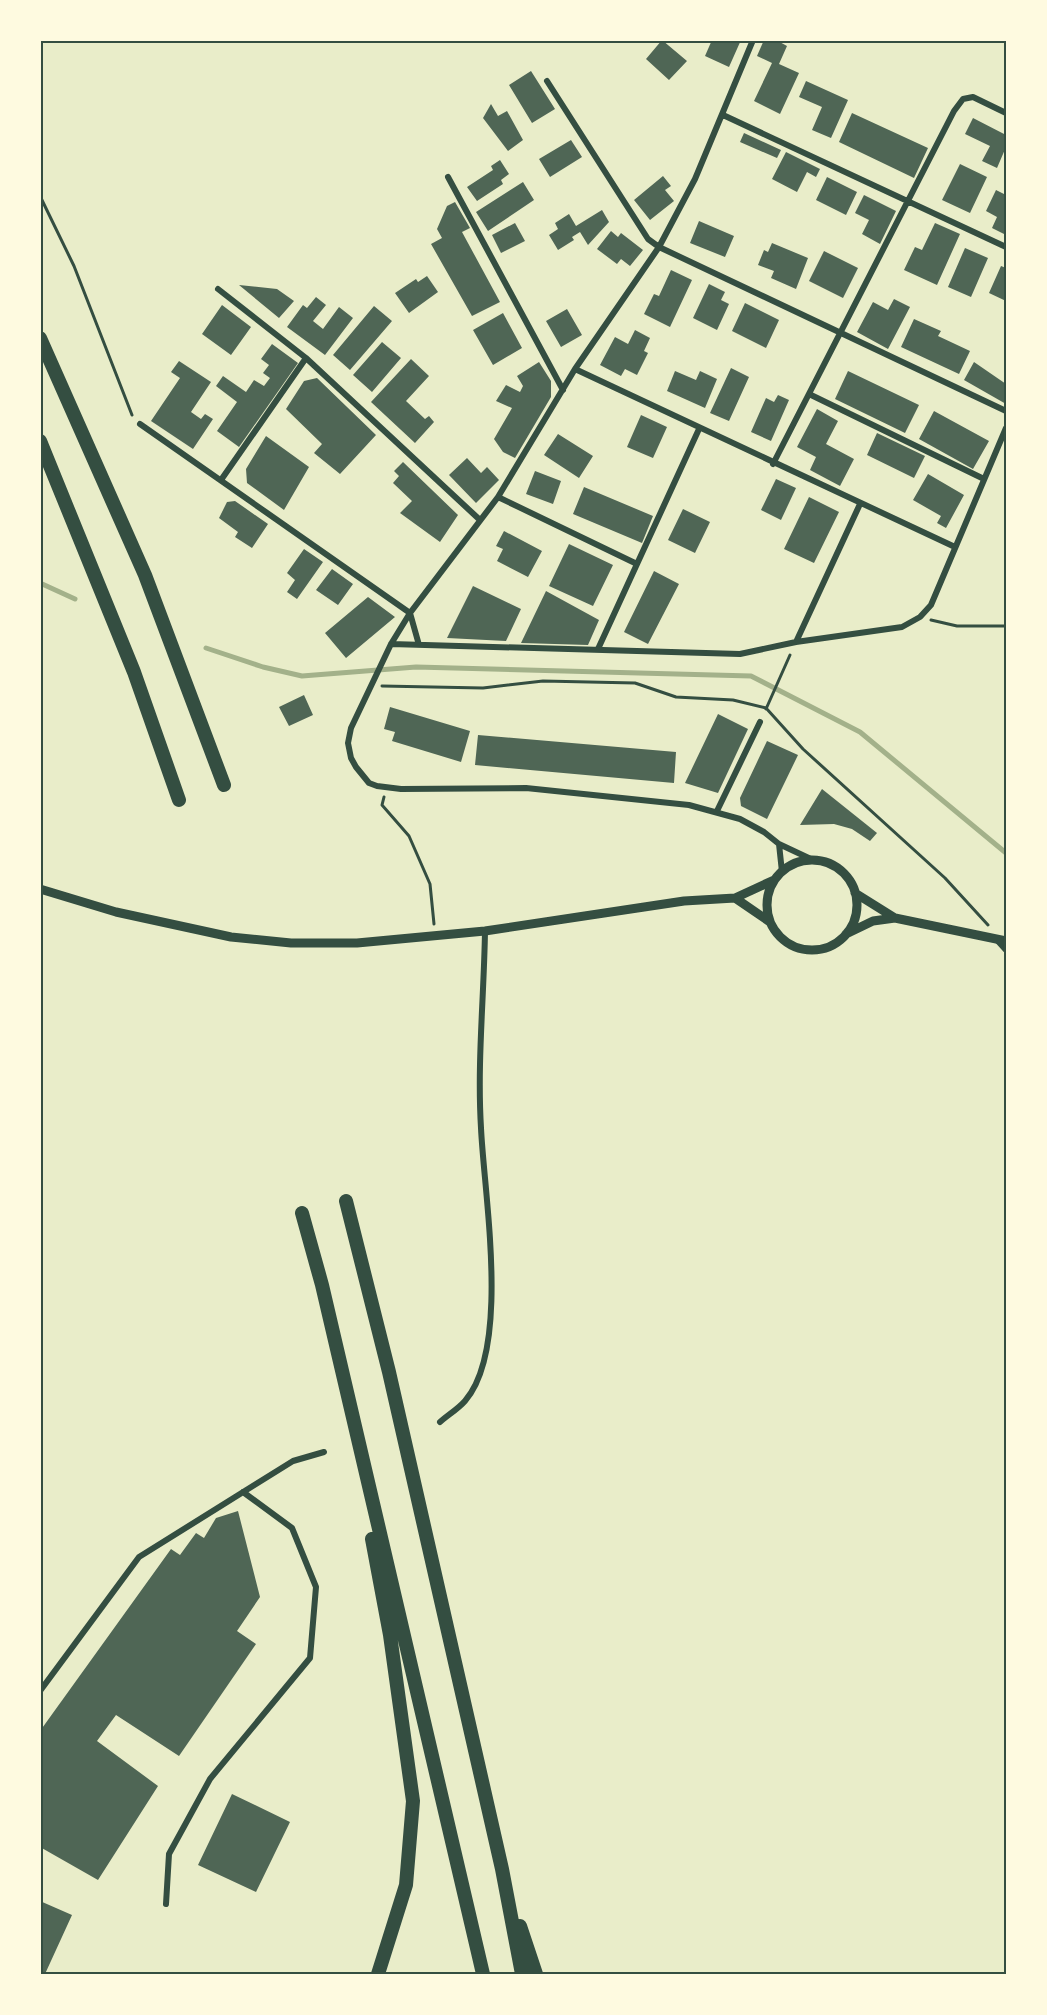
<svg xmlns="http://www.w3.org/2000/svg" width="1047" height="2015" font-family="Helvetica,sans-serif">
<rect width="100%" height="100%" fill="#e9edc9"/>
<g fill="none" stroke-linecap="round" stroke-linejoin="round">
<path stroke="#a3b18a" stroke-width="5" d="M40,583L75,599
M206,648L263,667L302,676L416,667L751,676L860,732L1006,853"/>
</g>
<path fill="#4f6655" d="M662,40L687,61L669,80L646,59Z
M712,40H741L729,67L705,56Z
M764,40H776L787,46L779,64L799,73L780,114L754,101L772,63L757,56Z
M531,71L555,109L532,123L509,85Z
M806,81L848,100L831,138L812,130L822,107L799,97Z
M491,104L498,116L507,111L523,140L508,151L483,118Z
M852,113L928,148L914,178L839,142Z
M973,118L1006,135V147L997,168L982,161L990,146L965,134Z
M744,133L781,150L777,158L740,142Z
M571,140L582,157L550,177L539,159Z
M786,152L820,169L816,177L807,172L797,192L772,179Z
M500,160L509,174L501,180L503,184L477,201L467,187L493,170L491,166Z
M960,164L987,177L970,213L942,200Z
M663,176L671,186L665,190L674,201L650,220L634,200Z
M827,177L857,192L846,215L816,200Z
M523,182L534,200L488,231L476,212Z
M996,190L1006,195V235L992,228L997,217L986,211Z
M864,195L896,211L880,244L862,234L869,220L855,213Z
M455,202L470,228L462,232L500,302L472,316L431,244L442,238L437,229L447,206Z
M602,210L609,222L588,245L580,232L572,237L574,240L558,250L549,235L558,229L555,223L569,214L576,226Z
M699,221L734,236L725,257L690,243Z
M515,223L525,241L501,253L492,235Z
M935,223L960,234L937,285L904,270L915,247L922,250Z
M611,231L618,237L621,233L643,250L630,266L621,259L617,264L597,249Z
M772,243L808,258L796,289L771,278L774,271L758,265L764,250L768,252Z
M965,248L988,258L971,297L948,287Z
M824,251L858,268L843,298L809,281Z
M1001,266L1006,268V301L989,293Z
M671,270L692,280L670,327L644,314L654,294L659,296Z
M427,276L438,292L409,313L395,293L416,279L418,282Z
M709,284L725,292L721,300L729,304L717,330L693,318Z
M239,285L277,289L294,301L279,318Z
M316,297L326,305L313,321L323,329L339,307L353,318L325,355L287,327L303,305L307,308Z
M894,299L910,307L888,349L857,332L873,302L888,310Z
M745,303L779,320L766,348L732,331Z
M222,305L251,327L231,355L202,334Z
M374,306L392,321L350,370L333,355Z
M567,309L582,335L561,347L546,321Z
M503,313L522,348L493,365L473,330Z
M914,319L941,331L938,336L970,351L959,374L901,347Z
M635,330L650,338L644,351L648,353L637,375L625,369L621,376L600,365L615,337L628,344Z
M382,342L401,358L372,392L353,375Z
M272,344L298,363L239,447L217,431L237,402L216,386L223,376L246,392L254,380L264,386L270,378L263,373L269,365L261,359Z
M411,359L429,376L406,401L425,419L429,416L434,422L415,443L371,402Z
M179,361L211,382L191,412L201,419L205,414L213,419L193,449L151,421L180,378L171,372Z
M539,362L551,381V397L515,458L503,452L494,439L512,408L496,401L506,385L520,392L523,386L517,376Z
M974,362L1006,384V404L964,380Z
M731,368L749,377L729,421L710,413Z
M675,371L696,380L700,371L717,379L705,408L667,391Z
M848,371L919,405L905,433L835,399Z
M317,378L376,435L340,474L314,453L322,444L286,409L304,381Z
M778,395L789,400L771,441L751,432L766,398L774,402Z
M817,409L838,421L826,444L854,459L840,486L810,470L816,457L797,447Z
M934,411L989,441L973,469L919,439Z
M641,415L667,427L653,458L627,447Z
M877,433L925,456L914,478L867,455Z
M558,434L593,456L579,478L544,455Z
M266,436L309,467L284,510L247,483L246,469Z
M467,458L481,473L487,467L499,480L476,503L449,475Z
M403,462L458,515L440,542L400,513L412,501L393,483L399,476L394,471Z
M535,471L561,481L553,504L526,494Z
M928,474L964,495L946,528L937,523L941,516L913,500Z
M776,479L796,488L781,520L761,510Z
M584,487L653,516L642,543L573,514Z
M809,497L839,512L814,563L784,549Z
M235,501L268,524L252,548L235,537L238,532L219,518L227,502Z
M683,509L710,522L695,553L668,540Z
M504,531L542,551L528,577L497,561L503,549L496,546Z
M569,544L613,565L593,606L549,586Z
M304,549L323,562L297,599L287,592L295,580L287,573Z
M332,569L353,584L338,605L316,590Z
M654,571L679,584L648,644L624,632Z
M473,586L521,609L506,641L447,638Z
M546,591L599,620L588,645L521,643Z
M368,597L395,617L346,658L325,633Z
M304,695L313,715L289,726L279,707Z
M390,707L470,731L461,762L392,741L395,732L384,729Z
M718,714L748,729L718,793L685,783Z
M478,735L676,752L674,783L475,765Z
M767,741L798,755L767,819L741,806L740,798Z
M822,789L877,833L870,841L852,829L834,824L800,825Z
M238,1511L260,1597L237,1631L256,1644L179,1756L116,1715L97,1741L158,1786L98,1880L40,1847V1731L171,1549L180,1555L196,1533L204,1538L216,1518Z
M232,1794L290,1822L256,1892L198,1865Z
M40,1901L72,1915L45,1974H40Z"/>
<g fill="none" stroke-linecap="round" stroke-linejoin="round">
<path stroke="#344e41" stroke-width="3" d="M40,196L74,266L132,415
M931,620L957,626H1006
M382,686L483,688L543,681L635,683L676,697L733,700L766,708L803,749L945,878L988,925
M766,709L790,655
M384,797L382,805L409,836L430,884L434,924"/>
<path stroke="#344e41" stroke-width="6" d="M753,40L695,179L659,247L575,369L498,497L410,613L391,644L351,728L348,743L351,758L356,767L369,783L377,786L401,789L526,788L689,805L740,819L764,832L779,844L813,860
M547,81L648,239L659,247L1006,411
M723,115L1006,247
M448,177L563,390
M218,289L306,358L480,520
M575,369L955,547
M809,394L984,479
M140,424L410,613L419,645
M773,464L954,111L963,99L973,97L1006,113
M221,480L306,358
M498,497L637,564
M796,642L860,504
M391,644L740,654L796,642L902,627L920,617L931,605L1006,428
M598,649L699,429
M717,811L760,722
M779,844L782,872
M996,939L1006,950
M440,1422C448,1415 458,1409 465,1401C511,1348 484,1195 481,1128C477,1063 484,997 485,931
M40,1691L139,1557L293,1461L324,1452
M166,1904L169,1854L210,1779L310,1658L316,1587L292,1528L243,1492"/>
<path stroke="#344e41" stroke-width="9" d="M767 905a45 45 0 1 1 90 0a45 45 0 1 1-90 0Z
M40,889L116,912L231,937L291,943H357L485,931L684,901L735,898L774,880
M855,893L895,918L1006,941
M735,898L770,922
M846,934L873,921L895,918"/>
<path stroke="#344e41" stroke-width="14" d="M40,338L145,575L224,785
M40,441L134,672L179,800
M346,1201L389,1372L502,1869L522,1974
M302,1213L322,1285L483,1974
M372,1539L390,1635L413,1801L406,1885L378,1974
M520,1926L536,1974"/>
</g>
<rect width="1047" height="2015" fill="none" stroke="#fefae0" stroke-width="84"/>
<rect x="42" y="42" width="963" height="1931" fill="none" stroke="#344e41" stroke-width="2"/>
</svg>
